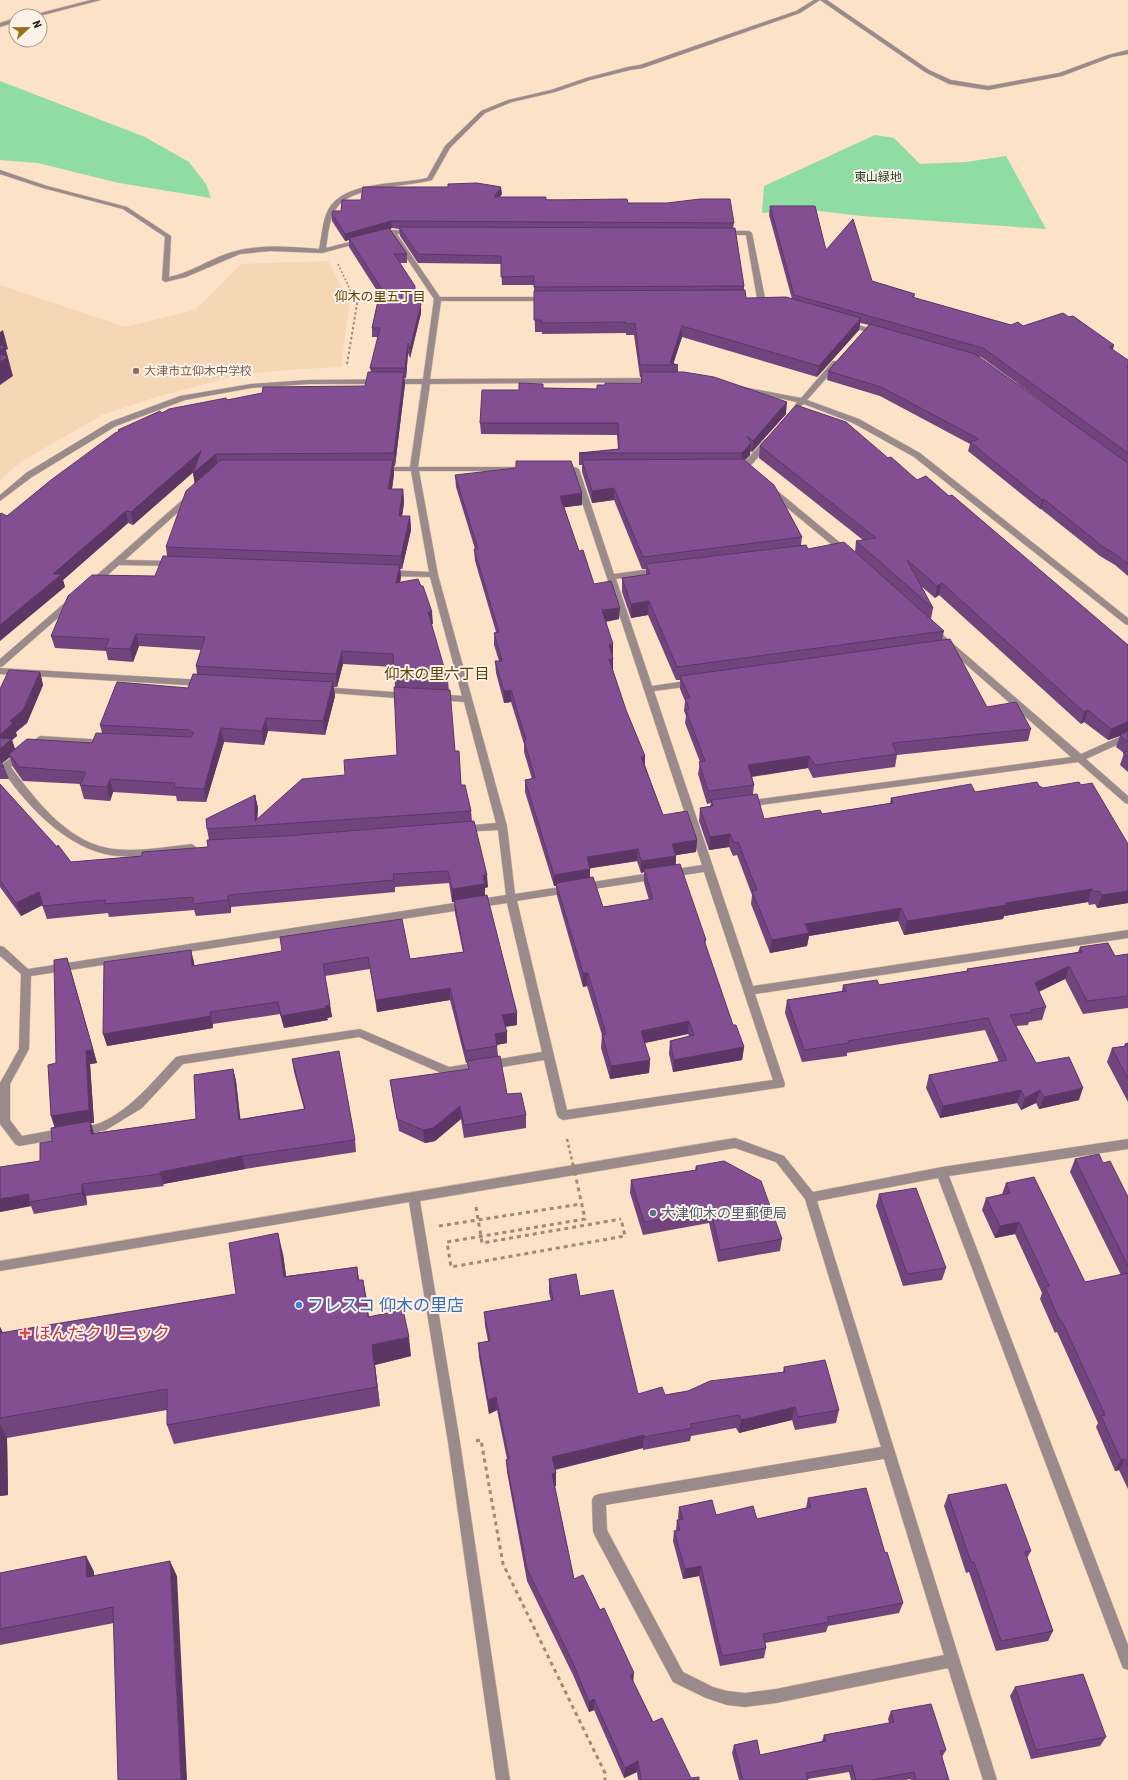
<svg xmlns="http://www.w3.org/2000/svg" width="1128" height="1780" font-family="'Roboto Condensed','Noto Sans JP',sans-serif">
<rect width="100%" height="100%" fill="#fce2c6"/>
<path fill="#f6d7b5" d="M328,261L350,302L341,367L302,369L243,374L160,396L102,415L22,461L0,480V285L125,327L195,310L241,264Z"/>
<path fill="#8fdca5" d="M0,81L145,137L189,162L206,184L211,198L119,183L38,163L0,160Z
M875,135L894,138L920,164L966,162L1006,156L1046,229L862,216L810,210L762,213L764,186Z"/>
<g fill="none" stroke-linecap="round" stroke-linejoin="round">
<g stroke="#d5bea5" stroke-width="1">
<path id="minor" d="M91,0H101L39,16H29Z
M814,0H827L929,70L951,80L988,86L1059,73L1108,55L1128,50V54L1112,57L1062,76L988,90L949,84L925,72L820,0L800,13L643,68L630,70L590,80L555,92L512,102L485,113L450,148L432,180C407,187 349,186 336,209C329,220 328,235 326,248L361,239L363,240V242L322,253L270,251L240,254L186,277L165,282L162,280L165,237L123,209L43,188L0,174V170L47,186L127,207L171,236L169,277C189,273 207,261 226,254C256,243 288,247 319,249C322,236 322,222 328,210C344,180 399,185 427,178L445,146L481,111L508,100L551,90L586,78L628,67L640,65L796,11Z
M16,18V22L0,27V23Z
M392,230L414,231V233L412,234H397L440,297H548L552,299L548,301H441L430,379L654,378L658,380L654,382L430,384L418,467H521L525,469L521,471H419L438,575L507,826L515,894L702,865L571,469L575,467L579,469L614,574L658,568L662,571L658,574L616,579L652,686L692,680L696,683L692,686L654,691L753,986L1128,930V938L755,994L785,1084L784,1087L563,1120L559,1118L557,1115L544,1060L448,1076L359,1037L183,1064L142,1108L106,1130L80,1136L76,1134L74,1131L76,1128C84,1125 93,1126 100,1123C132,1109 153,1081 176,1057L180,1056L360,1029L449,1067L542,1052L507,903L31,976L29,1049L10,1084V1120L22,1136L65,1128L69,1130L71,1133L69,1136L65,1138L19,1146L15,1144L0,1124V1083L19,1049L21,974L0,956V946L4,947L28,969L506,895L498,830L463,832L458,829L463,826L496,823L464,702L438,700L433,697L438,694L462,696L430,577L388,576L384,573L388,570L429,572L411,471H381L377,469L381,467H410L422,384H309L251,388L185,400L116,426L32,477L0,501V495L26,473L110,422L180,396L251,384L309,380L423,379L434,299L389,232ZM704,872L773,1080L567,1110L517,901Z
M749,231L752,233L765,298L761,300L757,298L746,235H722L719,233L722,231Z
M843,322H849L881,332L877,334L843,326Z
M833,361H836L840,363L807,400L859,419L920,453L1128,618V625L1125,624L914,457L853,423L804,404L799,407L795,405L797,402L743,391L739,389L743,387L801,398Z
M765,439H771L772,441L747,470H741V466Z
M768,488H774L849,550V554H843L768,492Z
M188,495H191L195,497L125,560L172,561L176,564L175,566L119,565L95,586H89V582Z
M72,598L75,599L76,601L75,603L3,666L0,667V659L69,599Z
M932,627L935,628L1081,754L1128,733V740L1086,759L1128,796V804L1125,803L1078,762L746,807L743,806L741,804L743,802L746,801L1071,757L929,632L928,630Z
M0,668L202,680L206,683L202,686L0,674Z
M322,687L408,693L413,696L408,699L319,692L318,690Z
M40,736L106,740L111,743L106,746L42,742L11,767C34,798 66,840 107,848C135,853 164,847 192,844L197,848L195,851C184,854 171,854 159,855C142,856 122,858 105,854C62,844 23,802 0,766Z
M735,1138L784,1156L813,1192L942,1167L1128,1139V1149L949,1176L1128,1645V1670L1123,1668L1121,1663L938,1178L817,1201L997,1780H983L948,1668L776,1703L745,1707L727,1705L706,1698L673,1682L595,1536L593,1531L592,1500L594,1496L599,1494L881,1447L805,1199L776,1162L735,1148L420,1201L460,1442L510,1780H496L448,1442L409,1202L0,1271V1261ZM884,1459L944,1655L776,1689L745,1693L727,1691L713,1687L683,1672L607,1530L606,1505Z"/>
</g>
<path stroke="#9d8b77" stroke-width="1.5" stroke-dasharray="2 2" stroke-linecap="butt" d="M338,264L355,300"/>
<path stroke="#9d8b77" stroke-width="2" stroke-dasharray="2.5 2.5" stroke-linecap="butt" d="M347,364L357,304L355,299"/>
<path stroke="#9d8b77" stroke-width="3" stroke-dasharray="4 4" stroke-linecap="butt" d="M476,1207L482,1243L621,1219
M439,1226L581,1204
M476,1441L481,1440L503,1564L605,1773V1780"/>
<use href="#minor" fill="#9b8a8c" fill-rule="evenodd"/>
<path stroke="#9d8b77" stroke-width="2.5" stroke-dasharray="3 3" stroke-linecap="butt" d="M567,1139L573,1165"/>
<path stroke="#9d8b77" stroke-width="3" stroke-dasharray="4 4" stroke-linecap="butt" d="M573,1164L585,1219L447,1242L451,1267L625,1236L621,1219"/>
</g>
<path fill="#71447e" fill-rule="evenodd" d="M502,194L499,197L628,203L734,223L733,228L744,286V290L746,298L792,299L769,215L770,206L826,250L872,281L915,294L914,298L1011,325L1023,326L1113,350L1128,360V576L1115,565L1100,556L1041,509H1040L968,451L970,444L880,396L827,380L828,371L869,325L860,323L859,330L817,377L682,337L673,363L678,365V372L786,414L752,452L750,451V455L744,461L802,537L801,545L808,549L855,552L856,541L863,540L759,458L760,446L888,458L917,480L949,496L1128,645V772L1120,765L1124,753L1116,747L1120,736L1108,740L1084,722L1081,724L939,595L935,598L921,586L933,608L931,619L944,631L942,640L987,707L1031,729L1028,741L897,755L895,767L813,778L808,768L752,777L754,785L753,794L764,819L822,814L890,803L891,798L975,792L1039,786L1043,788L1081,785L1128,844V903L1097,908L1095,904L1089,905L1088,902L1004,916L1003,919L904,935L898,921L809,936L807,946L770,953L751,904L752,895L737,855L733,856L729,847L709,850L699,821L700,808L710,806L711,803L707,804L698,774L700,762L685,723L686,716L684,711L685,701L680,689V680H676L648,615L631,618L622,592V578L646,575V569H642L614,500L592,503L582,472V465H579V453L618,449L617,435L481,434L480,423L519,390L543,388L597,389L641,383V377H640L634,335H626V333L542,334V332H535L534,285H502L501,264L418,263L400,236L399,229L392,228L390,229L407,254V263H400L416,295V296L421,313L410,358L408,353L406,378H404L405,384L395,466H394V474L392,489H403L404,503L402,516H410L411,530L402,569H400L401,577L400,583L433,624H431L448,681L455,751L461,785L471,811L472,821L488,887L485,888V896L517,1013V1025L505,1027L507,1043L497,1045L498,1056L507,1094L526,1115V1128L464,1138L461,1119L435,1141L425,1143L399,1131L392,1093L390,1080L468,1070V1062L466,1063L450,1000L377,1012L370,969L325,976L332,1017L327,1018L328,1020L284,1028L280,1014L213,1024V1028L107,1046L191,950L194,966L282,951L410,959L463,952L455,913L454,902H452L449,883L395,887V892L231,907V913L196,916L194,910L109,917L108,913L47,919L42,905L21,916L0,887V784L57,847L71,862L142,856L208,847L209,840L207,829L255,795L258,808L257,819L345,775L397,755L395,687L394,667L343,664L337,687H334L335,696L325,735L268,731L264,745L224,742L206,802L177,801L176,796L113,792L110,801L84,799L80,785L81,784L23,781L13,767L10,757L2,763L4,767L9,779H0V689L40,672L43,685L27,723L16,732L17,736L12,740L15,749L92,743L102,733L100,725L188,688L197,674L196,666L201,650L139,646L133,662L108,660L106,651L55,648L51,636L155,576L167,556L166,547L195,483L193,472L133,525L128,523L63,580L65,587L7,516L119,432L118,430L162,413L227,400L365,386L371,372L370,368L378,337H372V328L379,294L349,247V240L345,241L332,221V214L341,211L361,200ZM977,356L981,357L1054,410Z
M455,475L582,505L564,507L579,551L594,584L619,619L606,622L613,656V671L626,710L645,756V765L663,815L697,840L696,852L676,855V865L706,940L705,945L733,1025L744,1047L742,1060L673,1072L669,1054L670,1041L689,1036L688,1034L644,1043L650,1060L649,1073L610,1079L601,1048L602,1035L587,986L583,987L557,896L556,886H554L525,792V780L532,779L524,752V744L511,702L504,703L496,673L495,661H499L494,645V633L496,632L475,561L474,549H475L456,487ZM637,861L641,873L644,872V883L649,900L603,907L590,878V868Z
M1080,947L1115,956L1128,954V1008L1083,1014L1065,979L1039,992L1046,1007L1042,1020L1029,1022L1028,1025L1016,1026L1036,1063L1079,1100L1039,1109L1036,1103L1021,1110L1017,1103L940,1118L926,1088L929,1075L999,1062L985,1030L847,1053V1056L802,1062L785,1013L787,1000L842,991L843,985H879L967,971V969L1078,952Z
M71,971L97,1063L90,1064L94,1123H91L94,1133L196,1119L233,1069L236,1081L240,1119L304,1109L294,1072L292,1059L355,1140L356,1152L245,1169L163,1184L164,1186L86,1196L87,1205L34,1214L31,1206L0,1212V1167L40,1161L52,1141L55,1128L56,1063Z
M1128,1043V1102L1107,1062L1112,1048L1124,1046L1125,1044Z
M1075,1159L1103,1163L1128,1197V1489L1119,1470L1115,1471L1096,1427L1098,1423L1057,1332L1055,1333L1040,1299L1042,1293L1015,1234L995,1238L982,1210L986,1198L1002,1194L1006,1183L1085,1282L1121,1275L1070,1172Z
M696,1166L782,1239L780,1251L718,1262L709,1223L643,1235L630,1193L631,1180L695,1170Z
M879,1194L946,1268L942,1280L903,1286L876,1206Z
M283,1254L286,1276L357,1267L359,1280H363L369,1317L411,1356L375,1365L380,1406L174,1444L167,1425V1410L7,1438L8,1495L0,1496V1327L3,1333L236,1294Z
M549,1279L580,1296L638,1394L665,1395L688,1391L783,1372L784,1367L839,1410L836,1423L795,1430L792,1420L739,1433L736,1428L691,1436L690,1441L643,1450V1448L555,1470L556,1473V1486H555L574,1579L633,1682L653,1722L691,1778L699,1780H638L637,1772L624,1778L594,1710L589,1712L573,1675L527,1581L507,1472L506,1460L507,1459L497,1410L489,1414L479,1357L478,1343L488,1341L485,1326L484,1312L551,1301L549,1293Z
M948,1495L1031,1551L1027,1558L1053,1631L1048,1641L996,1651L969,1572L966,1573L944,1506Z
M808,1498L885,1553L903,1603L899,1613L828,1626L826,1632L765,1643L766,1648L764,1658L720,1666L699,1576L683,1579L673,1541L674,1531L676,1530L677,1520H679L678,1518L679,1507L716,1515L757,1519L806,1508Z
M86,1556L94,1572V1576H177L114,1623L0,1645V1573Z
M1015,1687L1106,1737L1100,1746L1031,1759L1010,1696Z
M891,1711L946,1750L942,1757L949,1780H911L910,1779L906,1780H851L849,1772L808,1779V1780H739L732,1753L734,1745L760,1755L822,1741L824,1735L889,1723L888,1719Z"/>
<path fill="#5c3766" d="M501,187L502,194L494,204V197Z
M391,221L392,228L350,240L349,238V240L345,241V234Z
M415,286L416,295L414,302V293Z
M421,304V313L410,358V349Z
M861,318L859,330L817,377L819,366Z
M682,326V337L673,365L670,363Z
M3,330L8,349L6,350L13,376L0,385V332Z
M408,343V353L406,378L405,368Z
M1114,345L1112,354L1109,347Z
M404,372L405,384L395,466L394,453Z
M787,402L786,414L752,452L753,441Z
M751,443L750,455L741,464L742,453Z
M201,451L204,463L133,525L131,512Z
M216,454L218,466L195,486L193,473Z
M393,460L394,474L390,503L388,489Z
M614,488V500L592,503V491Z
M403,489L404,503L400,529L399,516Z
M582,493V505L560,508V496Z
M1044,499L1041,509H1040L1042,500Z
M126,511L128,523L63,580L65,587L0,641V625L53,574Z
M410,516L411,530L402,569L401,556Z
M400,565L401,577L397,596L396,583Z
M942,583L939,595L935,598L937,586Z
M649,601L648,615L631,618V604Z
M620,608L619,619L602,622V610Z
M428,612H432L433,624L428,625Z
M136,634L139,646L133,662L130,649Z
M613,644V656L609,645Z
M342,651L343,664L337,687L336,674Z
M609,659H613V671H609Z
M40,672L43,685L27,723L16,732L17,736L12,740L16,752L9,754L10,757L0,765V735L10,721Z
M333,682L335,696L325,735L323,721Z
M511,690V702L504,703V691Z
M1088,710L1084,722L1081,724L1084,712Z
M266,718L268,731L264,745L262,731Z
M1128,722V733L1108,740L1111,729Z
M221,728L224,742L206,802L204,789Z
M645,756L644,768L641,757Z
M809,756L808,768L747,777L748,765Z
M110,779L113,792L110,801L107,787Z
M255,795L258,808L257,825L255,821Z
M730,834L729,847L709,850L710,837Z
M697,840L696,852L671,856L672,844Z
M638,849L637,861L586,869L587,857Z
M676,856L675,868L644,869V872L641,873V861Z
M590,869V881L556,883V886H554V875Z
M483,875H487L488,887L485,888V897L452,902V889Z
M1092,889L1088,902L1004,916L1003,919L904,935L907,921L1006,903Z
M1128,891V903L1097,908L1102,895Z
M39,892L43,905L21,916L16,903Z
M228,895L231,907V913L228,900Z
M901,908L898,921L809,936L807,946L770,953L772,940L805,924Z
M191,950L194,962L195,978L192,966Z
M67,958L97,1063L90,1064L94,1123H91L94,1134L95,1146L55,1129L51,1116L89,1110Z
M1069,966L1065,979L1031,995L1035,983Z
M583,973H588L587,986L583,987Z
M450,988V1000L377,1012L376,1000Z
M330,1005L332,1017L327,1018L328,1020L284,1028L281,1016Z
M517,1013V1025L503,1027L502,1015Z
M211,1016L213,1028L107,1046L103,1034Z
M689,1021L688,1034L640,1044L641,1031Z
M507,1032V1043L495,1045V1034Z
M744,1047L742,1060L673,1072L674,1060Z
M650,1060L649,1073L610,1079L611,1066Z
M233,1069L236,1081L242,1132L239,1120Z
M1083,1088L1079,1100L1039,1109L1044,1097Z
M1021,1090L1017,1103L940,1118L943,1106Z
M1040,1090L1036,1103L1021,1110L1025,1098Z
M460,1106L461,1119L435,1141L425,1143L423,1130Z
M242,1156L245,1169L163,1184L164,1186L160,1174V1172Z
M82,1184L86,1196L87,1205L82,1193Z
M29,1194V1202L31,1206L0,1212V1199Z
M1019,1222L1015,1234L995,1238L1000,1226Z
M278,1233L283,1254L289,1297L284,1277Z
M357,1267L360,1287L358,1280Z
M363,1280L367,1300L371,1337L368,1317Z
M0,1327L7,1341L0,1340Z
M409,1337L411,1356L375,1365L380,1406L377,1387L372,1345Z
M496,1397L497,1410L489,1414L488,1400Z
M795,1407L792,1420L739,1433L741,1420Z
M0,1424L7,1438L8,1495L0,1496Z
M644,1435L643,1448L552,1470V1457Z
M1125,1459L1119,1470L1115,1471L1121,1460Z
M556,1473V1486L552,1487V1474Z
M86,1556L94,1572V1592L87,1577Z
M170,1561L177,1576L187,1780H181Z
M701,1566L699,1576L683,1579L685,1569Z
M634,1673L633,1684L630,1675Z
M594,1699V1710L589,1712V1702Z
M638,1761L637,1772L624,1778L625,1768Z"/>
<path fill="#834f92" stroke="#5c3766" d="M477,183L501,187L494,197H546V200L627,199L628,203H667L700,199H730L734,223L391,221L345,234L332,214L333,211H341L342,200H361L363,187H448V184Z
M770,206H815L826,250L853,219L872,281L915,294L912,297L1011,325L1018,322L1023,326L1063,313L1069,317L1073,316L1114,345L1109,347L1128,360V366L1127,367L1128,368V453L983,348L794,295Z
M399,227L735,228L744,286L534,287V276L501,277V256L418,254Z
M389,228L407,254H394L415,286L414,293L421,304L410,349L408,343L405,368H370L380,328H372L381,288L349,238Z
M745,290L746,298L786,297L861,318L819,366L682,326L670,363L678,365H640L635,323L626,324V322L542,323V320H534V291Z
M870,324L975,354L1128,463V564L1118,556L1102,546L1044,499L1042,500L970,442L979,439L881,387L828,371Z
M0,345L5,347L0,350Z
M0,354L8,357L0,362Z
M368,372H404L394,453L216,454L193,473L201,451L131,512L126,511L53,574H62L0,625V515L1,513L7,516L51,480L115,433L120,431L118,430L160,411L162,413L169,409L226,398L227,400L262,393L263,387L365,386Z
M641,372H684L714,377L787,402L753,441L747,436L751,443L742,453H579L619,449L618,423H480L482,390H519V383L543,384V388L597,389V385H605V383H642Z
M796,405L846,422L888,458L891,457L917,480L926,476L949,496L952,495L1128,645V722L1111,729L1088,710L1084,712L942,583L937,586L907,560L933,608L856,541L876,538L760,446Z
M743,459L774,485L802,537L643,557L614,488L592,491L582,460Z
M221,460H393L388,489H403L399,516H410L401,556L166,547L186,491Z
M516,461H571L582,493L560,496L579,551L583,550L594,584L611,581L620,608L602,610L613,644L609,645L613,659H609L626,710L645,756L641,757L663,815L687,811L697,840L672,844L676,856L641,861L638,849L587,857L590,869L554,875L525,780L535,778L524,740H526L511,690L504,691L495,661H502L494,633L499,632L474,549H478L455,475L516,468Z
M844,542L944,631L677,667L649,601L631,604L622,578L650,574L646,564L806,545L808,549Z
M163,556L400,565L396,583L418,579L421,586H423L432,612H428L448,681L394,678L393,654L342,651L336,674L196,666L205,637L136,634L130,649L105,648L109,639L51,636L68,596L92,575L155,576Z
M950,639L987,707L1016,702L1031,729L892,743L897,754L815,765L809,756L748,765L754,785L708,791L699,762L705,761L686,710L689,709L685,698H690L680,676Z
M9,670L40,672L23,710L10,721L13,723L0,735V689Z
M193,674L333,682L323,721L266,718L262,731L221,728L204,789L174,787L175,783L110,779L107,787L80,785L86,772L19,767L9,754L27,739L92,743L96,733L191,737L194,733L190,730L100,725L117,682L188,688Z
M394,687L450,690L455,751H459L461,785H465L471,811L207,829L206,819L255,795V821L302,779L345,775L344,760L397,755Z
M1128,731V742L1120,735Z
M0,738L12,739L0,749Z
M1128,751V757L1123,753Z
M0,761L4,767L0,766Z
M1037,782L1039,786L1043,788L1079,782L1081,785L1092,783L1128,844V891L1102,895L1099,891L1094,892L1092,889L1006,903L1007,905L907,921L901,908L805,924L809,933L772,940L752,891L757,890L738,842L734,843L730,834L710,837L700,808L713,806L711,800L757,794L764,819L820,810L822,814L893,803L891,798L971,784L975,792Z
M0,784L57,847L58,845L71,862L142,856V852L208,847L207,840L285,836L474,821L487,875H483L485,884L452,889L448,871L393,874L394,880L228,895V900L193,904V897L105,904V900L43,906L39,892L16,903L0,880Z
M680,864L706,940H704L733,1025H736L744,1047L674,1060L670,1041L694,1035L689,1021L641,1031L650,1060L611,1066L602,1035L606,1034L588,973H583L556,883L593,877L603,907L653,899L644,869Z
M487,895L517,1013L502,1015L507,1032L495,1034L497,1046L465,1051L450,988L376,1000L368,957L323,964L330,1005L325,1006L326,1008L281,1016L278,1002L210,1012L211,1016L103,1034L104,962L191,950L192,966L282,951L280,937L402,919L410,959L464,952L454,900Z
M1108,943L1115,956L1128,954V996L1087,1001L1069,966L1035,983L1046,1007L1031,1010L1032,1012L1010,1015L1036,1063L1069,1057L1083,1088L1044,1097L1040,1090L1025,1098L1021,1090L943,1106L929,1075L1007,1060L988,1018L848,1041L849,1043L804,1050L787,1000L846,991L843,985L877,980L879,985L968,971L967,969L1082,952L1080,947Z
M67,958L93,1050L86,1051L89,1110L51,1116L48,1065L56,1063L54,960Z
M1128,1043V1079L1112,1048L1126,1046L1125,1044Z
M339,1051L355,1140L242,1156L160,1172V1174L82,1184V1193L29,1202V1194L0,1199V1167L40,1161V1143L52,1141L51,1128L90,1121L91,1134L196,1119L194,1075L233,1069L239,1120L305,1109L292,1059Z
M500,1056L507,1094L521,1093L526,1115L464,1125L460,1106L433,1128L423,1130L397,1119L390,1080L469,1069L467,1061Z
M1099,1154L1103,1163L1110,1161L1128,1197V1266L1075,1159Z
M724,1161L761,1181L782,1239L720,1250L711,1211L644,1222L631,1180L697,1170L696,1166Z
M1034,1177L1085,1282L1128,1273V1465L1125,1459L1121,1460L1101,1416L1105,1415L1062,1321H1060L1045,1287L1049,1286L1019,1222L1000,1226L986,1198L1010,1193L1006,1183Z
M916,1188L946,1268L907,1274L879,1194Z
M278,1233L284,1277L357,1267L358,1280H363L368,1317L403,1310L409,1337L372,1345L377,1387L167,1425V1389L0,1418V1333L236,1294L229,1243Z
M576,1274L580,1296L613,1290L638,1394L662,1387L665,1395L688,1391L710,1381L785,1372L784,1367L825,1360L839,1410L798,1417L795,1407L741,1420L739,1415L690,1424L692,1428L644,1437V1435L552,1457L556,1473L552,1474L574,1579L583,1575L600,1610L604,1608L634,1673L630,1675L653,1722L662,1718L691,1778L699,1777V1780H641L638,1761L625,1768L594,1699L589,1702L573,1663L527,1569L506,1460L509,1459L496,1397L488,1400L478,1343L490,1341L484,1312L553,1300L549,1279Z
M1006,1484L1031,1551L1025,1552L1053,1631L1001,1641L974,1562H971L948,1495Z
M866,1488L885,1553L887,1552L903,1603L827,1617L829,1622L763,1634L766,1648L722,1656L701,1566L685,1569L674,1531L680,1530L677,1520L683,1519L679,1507L712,1500L716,1515L753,1506L757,1519L811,1507L808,1498Z
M86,1556L87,1577L170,1561L181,1780H118L113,1607L0,1629V1573Z
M1083,1674L1106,1737L1036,1750L1015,1687Z
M931,1704L946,1750L940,1751L949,1780H916L914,1772L872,1780H856L852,1765L806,1773L808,1780H743L734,1745L757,1740L760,1755L826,1741L824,1735L894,1722L891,1711Z"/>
<circle fill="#8d6e63" stroke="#fdf2e7" stroke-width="1.5" cx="136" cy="371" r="4"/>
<circle fill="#5c6f8a" stroke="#fdf2e7" stroke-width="1.5" cx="653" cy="1213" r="4"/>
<circle fill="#3f7fe0" stroke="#fdf2e7" stroke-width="1.5" cx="299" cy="1305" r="4"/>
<path fill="#e0444e" stroke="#fdf2e7" stroke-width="1.5" d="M23 1327h4v4h4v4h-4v4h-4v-4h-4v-4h4z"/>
<g text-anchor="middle" stroke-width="4" stroke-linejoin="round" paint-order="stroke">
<g font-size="12" fill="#193d25" stroke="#fdf2e7">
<text x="878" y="181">東山緑地</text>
</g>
<g font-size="12" fill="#785e54" stroke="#fdf2e7" text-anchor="start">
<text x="144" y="375">大津市立仰木中学校</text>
</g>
<g font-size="13" fill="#5b4001" stroke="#fdf2e7">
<text x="380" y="301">仰木の里五丁目</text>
</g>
<g font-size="14" fill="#4e5e75" stroke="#fdf2e7" text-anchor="start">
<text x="661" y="1218">大津仰木の里郵便局</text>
</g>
<g font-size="15" fill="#5b4001" stroke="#fdf2e7">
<text x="437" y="679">仰木の里六丁目</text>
</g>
<g font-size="17" fill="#366cbe" stroke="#fdf2e7" text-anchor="start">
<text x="307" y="1311">フレスコ 仰木の里店</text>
</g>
<g font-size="17" fill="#be3a42" stroke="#fdf2e7" text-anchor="start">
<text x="34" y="1339">ほんだクリニック</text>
</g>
</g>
<g transform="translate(28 28) rotate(68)"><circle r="19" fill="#fdf2e7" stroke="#a59b91"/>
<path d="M0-3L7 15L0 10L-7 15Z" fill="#986f1b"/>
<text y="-6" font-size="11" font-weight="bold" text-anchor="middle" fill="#22190f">N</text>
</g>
</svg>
